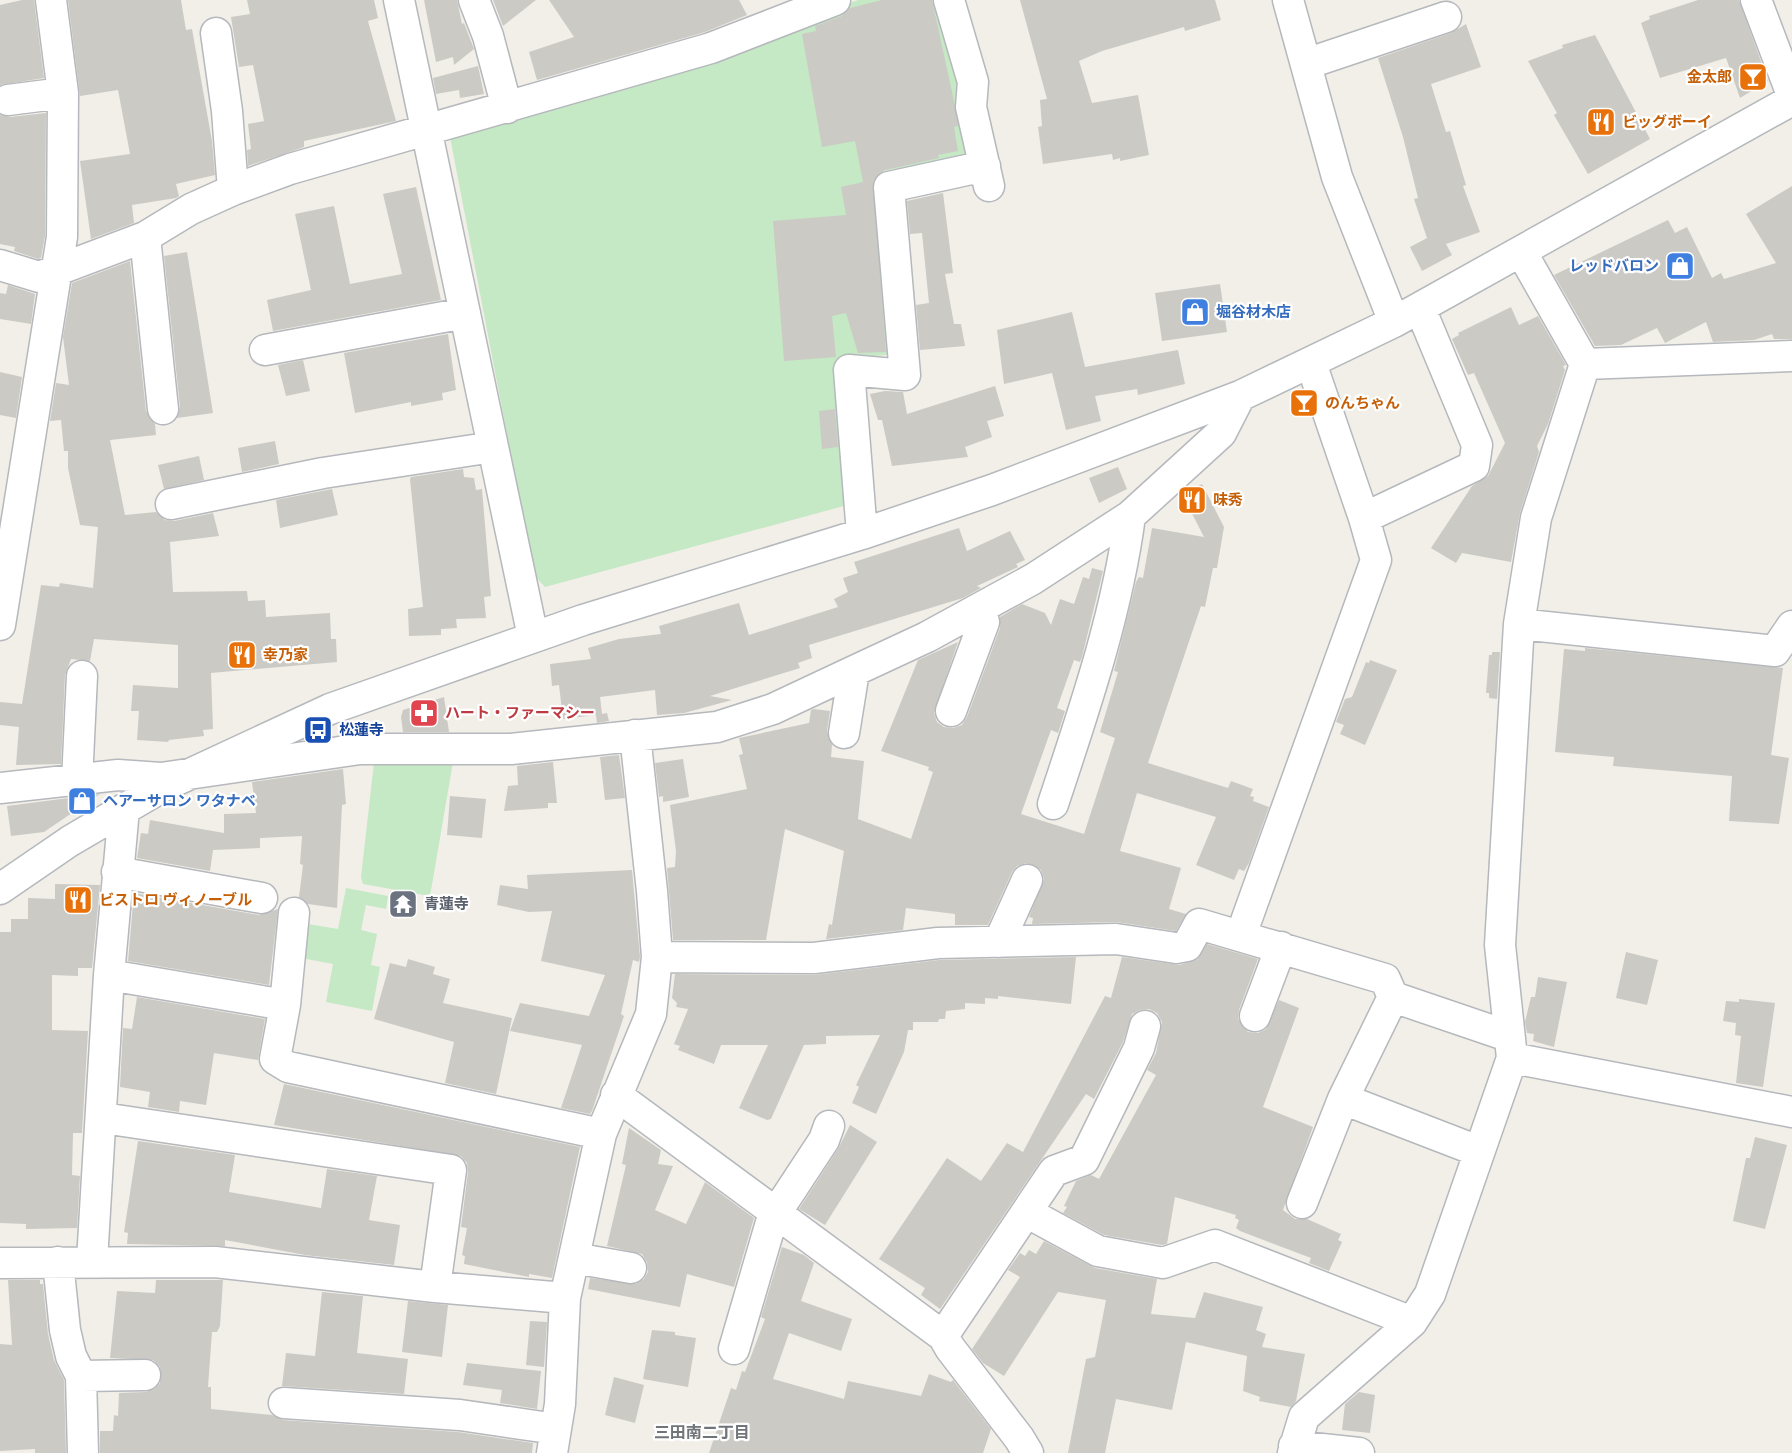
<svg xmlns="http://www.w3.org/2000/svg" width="1792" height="1453" font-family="'Noto Sans','Noto Sans JP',sans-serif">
<rect width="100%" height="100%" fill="#f1efe8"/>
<path fill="#c5e8c5" d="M858,0H943L973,154L879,172L895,354L838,360L851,504L545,587L534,575L450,137L713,55Z
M453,762L430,896L363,884L361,877L374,763Z
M346,888L388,896L386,909L366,905L361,930L377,934L371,965L380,967L372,1011L326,1002L333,964L296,957L302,923L338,929Z"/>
<path fill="#cccac5" d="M22,0H34L44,78L0,85V5Z
M68,0H181L186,30L192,29L212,141L215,175L176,184L179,196L176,198L132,205L134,223L91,239L80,161L130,154L118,90L80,96Z
M247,0H374L378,18L368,21L396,121L304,141V147L248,166L247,150L251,149L248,124L264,121L253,65L239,67L231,17L250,14Z
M424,0H457L462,24L464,23L474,49L454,65L453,57L436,62Z
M493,0H536L503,26Z
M549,0H739L747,15L705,32L537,80L529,52L574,37Z
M882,0H932L954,101L958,126L954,127L958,151L938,155L939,158L885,170L873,181L886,352L858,353L846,313L832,316L836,357L784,361L773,221L846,215L841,187L863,182L855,141L822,147L802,34L816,31L815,26L842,16L850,8Z
M1020,0H1215L1221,20L1185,31L1184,27L1102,51L1079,61L1092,103L1138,95L1149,155L1120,161V158L1113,160L1112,154L1043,164L1038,127L1042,126L1040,100L1047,99Z
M1698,0H1739L1768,81L1740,98L1726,58L1660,78L1641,23L1650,19L1649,16Z
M1466,24L1481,67L1431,84L1446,132L1450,131L1466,185L1463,186L1480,232L1446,244L1452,255L1422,271L1410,247L1427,238L1414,199L1418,198L1403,137L1378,58L1451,33Z
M1595,35L1650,139L1588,174L1554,115L1557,113L1528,61L1563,48L1562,45Z
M478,66L484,94L460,98L459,90L436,94L433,78Z
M46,113L45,236L41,258L38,259L14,251L15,247L0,244V115L10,117Z
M1792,186V339H1774L1772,334L1754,340L1713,342L1706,322L1665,343L1657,328L1621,345L1595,346L1554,275L1668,220L1675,233L1687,227L1712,278L1721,273L1724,279L1776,263L1746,214Z
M416,187L441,300L273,331L267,300L311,290L295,214L334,206L350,284L402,274L383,194Z
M943,193L953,273L945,274L954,324H961L965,346L920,350L916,305L929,303L922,233L910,234L907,201Z
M187,252L213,413L177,418L180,407L164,256Z
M130,261L146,411L155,424L156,435L110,440L125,515L156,512L165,520L174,521L213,513L219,536L170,542L173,592L247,591L248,601L265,600L266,617L330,613L331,639H336L337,662L211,673L213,729L203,730L204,736L169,740L168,742L137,740L139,711H131L133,685L178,688V645L94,639L90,661L71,659L65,675L61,764L16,765L19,727L0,725V702L22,704L41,585L59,587L60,583L93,588L98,527L80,525L68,468V451H64L61,420L50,421L56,383L69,385L63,337L72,283Z
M1220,284L1227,332L1162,341L1155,293Z
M8,285L35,294L31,324L0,319V293L6,294Z
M1511,307L1519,325L1538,316L1566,365L1563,366L1565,370L1548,424L1537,446L1539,452L1520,513L1511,562L1462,553L1456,563L1431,548L1472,486L1488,476L1505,443L1474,373L1468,375L1452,339L1459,335L1458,333Z
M1072,312L1085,367L1178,350L1185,384L1138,395L1137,389L1095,396L1101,421L1066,430L1052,373L1004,384L997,330Z
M448,334L456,390L442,393L443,400L411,406V402L355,413L344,353Z
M303,360L310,391L286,396L278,365Z
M0,372L22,377L16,418L0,415Z
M995,386L1004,416L987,421L992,437L965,447L968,457L892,466L882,420H878L870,394L885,391L903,392L907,414Z
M835,409L838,447L822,449L819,411Z
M275,441L279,464L242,472L238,448Z
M199,456L204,480L164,489L158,465Z
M1118,467L1127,489L1099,503L1089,478Z
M463,469L464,477L474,478L476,490L482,489L491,596L484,597L486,618L456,619L457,628L441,629V635L409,636L408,609L423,607L410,479L411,477Z
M1202,484L1224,527L1217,568H1213L1205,607L1201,606L1148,763L1228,788L1231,781L1253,789L1250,796L1254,797L1253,801L1269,807L1249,863L1244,871L1239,869L1234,880L1196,865L1216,817L1137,793L1120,851L1181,868L1169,909L1186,914L1176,931L1116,922L1032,924L1033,918L1029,917L1044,879L1041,870L1026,863L1017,866L1012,872L988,925H955V914L906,908L903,930L826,939L829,924L832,925L844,851L785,829L766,940H673L667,868L675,867L676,851L670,805L747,789L739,755L743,754L739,738L809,723L811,710L814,709L830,711L827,731L832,745L831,757L864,761L858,819L911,839L933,772L928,770L929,767L881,751L918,660L958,642L934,713L937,722L944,727L953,728L962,725L967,717L1000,628V617L1022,604L1045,613L1051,625L1060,599L1074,604L1083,577L1089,579L1092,568L1103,571L1082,657L1080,662L1074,660L1057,708L1065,711L1058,733L1051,730L1021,814L1084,834L1115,738L1100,732L1118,672L1114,671L1136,582L1139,577L1143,578L1152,528L1204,537L1182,494Z
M332,489L338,515L280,528L276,500Z
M959,528L967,551L1010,531L1025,560L1016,564L1018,567L977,586L981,588L963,598L809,645L812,658L798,663L800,668L710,696L732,700L684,713L657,715L655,690L600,697L602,714L607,713L609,721L597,723L596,715L563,719L559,685L552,686L550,664L591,659L588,648L619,639L661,634L659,626L739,603L749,635L838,607L834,599L848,592L843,578L858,573L854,562Z
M1585,648L1783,668L1771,755L1789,758L1779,824L1729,821L1732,776L1613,766L1614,757L1555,752L1564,649L1585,651Z
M1492,652H1500L1497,699L1489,698V693H1486L1489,655H1492Z
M1370,660L1397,670L1365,745L1340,734L1344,725L1336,722L1345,699L1352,697L1366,662L1369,663Z
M444,697L449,732H403L401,717L403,710Z
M619,755L625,798L605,800L600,757Z
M683,759L689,797L663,802V796L659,797L655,763Z
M553,762L557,803H548V808L504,811L508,786L518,785L517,766Z
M343,769L346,804L342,805L337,908L308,904L299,897L303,865L300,864L302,836L260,838V848L213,850L210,871L137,858L141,833L148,834L150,820L224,833V814L256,813L252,782Z
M100,794L44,832L11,836L7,806Z
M450,796L486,799L482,838L447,835Z
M632,870L640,957L639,962L633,960L621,1014L624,1016L592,1111L590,1114L561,1108L582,1045L510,1031L520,1003L589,1016L605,975L541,961L552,911L529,912L497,905L500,885L528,889L527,875Z
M55,884L100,885L92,968H78V976L52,975V1030L88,1031L82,1133H73L72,1175L80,1176L77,1228L26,1229V1224L0,1223V932H11V919H28V898L55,899Z
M134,893L259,915L278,909L269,985L128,961Z
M1207,944L1258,959L1239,1010L1238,1019L1248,1032L1258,1033L1266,1029L1279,1000L1299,1008L1263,1107L1313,1127L1283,1210L1295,1219H1307L1341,1234L1338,1240L1342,1242L1329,1271L1309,1263L1311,1258L1240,1231L1236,1228L1239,1220L1235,1218L1236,1215L1175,1197L1167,1244L1162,1245L1104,1235L1063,1213L1067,1207L1064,1206L1076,1181L1091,1175L1099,1179L1156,1075L1147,1070L1156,1053L1162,1022L1157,1013L1149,1009L1140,1010L1132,1014L1123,1042L1094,1099L1086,1094L940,1309L921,1295L925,1288L879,1259L947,1158L981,1181L1007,1143L1023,1152L1105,996L1111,998L1122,957L1179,965L1197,960Z
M1626,952L1658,960L1647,1005L1616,998Z
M1076,957L1071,1004L998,996V999L985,998V1004L965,1003V1009L946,1011L945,1019H939L938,1022H913V1030H908L904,1052L876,1114L852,1103L859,1087L856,1085L880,1035L826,1036V1044L804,1045L771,1119L767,1120L739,1108L768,1045H721L714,1064L678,1050L680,1046L674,1044L688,1009L676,1007L677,1003L672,998L675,974L814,975L939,960Z
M408,959L435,967L433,974L450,979L443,1003L512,1018L496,1094L445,1083L454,1042L374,1019L390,963L406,967Z
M1538,977L1567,982L1554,1047L1533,1041L1534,1034L1527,1033L1525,1022L1531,997H1535Z
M137,997L265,1019L258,1060L214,1053L206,1105L180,1101L179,1112L148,1107L150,1092L120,1087L123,1028L132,1029Z
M1739,999L1775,1003L1763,1087L1736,1083L1741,1036L1735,1035L1736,1023L1723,1021L1726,1001L1739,1002Z
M284,1084L580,1147L552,1278L529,1274V1277L464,1264L465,1256L462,1255L467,1228L461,1227L468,1172L467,1163L461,1156L274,1125Z
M850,1125L877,1142L825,1225L799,1209L838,1149Z
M629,1128L661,1150L658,1164L673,1166L655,1210L686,1224L705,1182L754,1218L734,1287L687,1274L680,1307L588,1289L590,1278L636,1284L644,1279L648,1272L647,1262L642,1254L607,1246L626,1165L622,1164Z
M1755,1137L1787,1145L1765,1229L1733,1221L1746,1158H1750Z
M138,1141L235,1155L229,1192L321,1208L327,1169L377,1176L369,1220L400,1225L394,1265L305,1255L225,1240V1246L127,1244L128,1233L124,1232Z
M1044,1241L1095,1268L1157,1279L1151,1314L1195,1318L1204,1292L1263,1307L1256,1330L1266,1334L1262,1347L1305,1354L1296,1401L1291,1407L1259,1401L1260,1397L1243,1391L1247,1356L1186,1342L1172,1410L1116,1399L1105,1453H1068L1086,1359L1095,1357L1106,1300L1058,1292L1004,1376L983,1363L972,1349L1020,1277L1008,1270L1020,1253L1025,1256L1029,1250L1036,1254Z
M782,1247L804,1255L814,1263L801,1301L852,1319L841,1351L789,1333L773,1379L844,1399L848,1381L921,1396L929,1374L951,1382L953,1380L991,1429L983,1453H709L731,1388L736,1390L742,1371L745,1372L765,1319L761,1317Z
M8,1280H40V1284H43L48,1334L54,1360L64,1380L66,1453H35V1449L0,1451V1344L12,1345Z
M156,1280H223L220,1326L217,1332H212L208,1387H211V1409L272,1415L283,1420L458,1432L533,1443L532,1453H100V1431H113L114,1415L118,1416L119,1393L146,1392L154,1389L160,1383V1367L153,1360L110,1358L117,1291L155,1293Z
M322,1292L363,1296L357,1353L408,1359L404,1394L282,1386L286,1353L315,1356Z
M408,1301L448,1305L442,1357L402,1352Z
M530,1321L547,1322L544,1367L526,1365Z
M652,1330L675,1332V1335L696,1338L688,1387L643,1379Z
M467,1363L541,1371L537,1409L500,1403L502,1390L463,1385Z
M614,1377L644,1385L635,1423L605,1415Z
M1359,1392L1375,1395L1370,1433L1342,1430L1345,1404Z"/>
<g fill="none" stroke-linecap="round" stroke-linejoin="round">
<g stroke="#b5b8bc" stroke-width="33">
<path id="minor" d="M399,0L533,637
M474,0L488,36L507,108
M949,0L973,82L971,107L989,186
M1288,0L1337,177L1394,322
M1756,0L1792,95
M216,33L227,111L233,190
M1306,64L1446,17
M8,100L63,93
M145,237L163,409
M0,265L39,277L145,237L191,209L233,190L290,169L711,48L835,0
M265,350L465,313
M1311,363L1364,518L1474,466L1477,445L1420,308
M1585,364L1792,356
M171,504L323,473L493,447
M862,534L849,370L905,375L889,187L985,166
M1519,624L1775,651L1792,626
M0,625L62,237L63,93L51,0
M951,711L984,622L979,609
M844,733L854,671
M77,781L82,676
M0,788L118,775L161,778L360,749H511L717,727L773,709L854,671L927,637L1033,579L1130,516L1221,433L1240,396
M1053,804C1084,710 1117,615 1130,516
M117,872L262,898
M0,889L70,841L162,787L330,709L583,620L862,534L992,490L1240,396L1394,322L1792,100
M294,913L285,1005L275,1059L288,1067L601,1134
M1241,935L1376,560L1364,518
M999,942L1027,880
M657,957L814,958L938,943L1116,939L1176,948L1187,946L1199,924L1385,979L1393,997L1508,1036
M109,975L285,1005
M1255,1016L1281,947
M1512,1058L1792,1112
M616,1095L943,1336L950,1348L1019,1438L1028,1453
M1343,1099L1478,1151
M103,1118L451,1170L435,1287
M1302,1203L1343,1099L1393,997
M1028,1213L1098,1251L1163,1263L1215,1245L1412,1322
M574,1258L631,1268
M92,1261L109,975L124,809
M58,1262L65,1330L71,1356L81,1376L83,1453
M0,1263L215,1262L435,1287L565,1298
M943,1336L1054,1171L1084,1160L1139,1048L1145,1026
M734,1349L772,1219L824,1140L829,1126
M81,1376L145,1375
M284,1403L460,1415L556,1429
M1294,1446L1359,1453
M552,1453L560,1404L565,1298L601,1134L651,1014L657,957L652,891L635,735
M1293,1453L1304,1417L1412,1322L1430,1294L1512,1058L1500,945L1519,624L1536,518L1585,364L1522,253"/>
</g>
<use href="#minor" stroke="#fff" stroke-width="30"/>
</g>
<defs>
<g id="bar-square" transform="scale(1.5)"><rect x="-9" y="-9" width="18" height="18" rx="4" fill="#e8710a" stroke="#fff"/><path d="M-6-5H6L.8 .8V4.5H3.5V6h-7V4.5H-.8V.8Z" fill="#fff"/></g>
<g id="restaurant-square" transform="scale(1.5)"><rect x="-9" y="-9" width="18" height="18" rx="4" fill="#e8710a" stroke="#fff"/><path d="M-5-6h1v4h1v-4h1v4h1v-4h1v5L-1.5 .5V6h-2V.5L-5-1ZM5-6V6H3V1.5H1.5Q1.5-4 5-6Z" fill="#fff"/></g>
<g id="shop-square" transform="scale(1.5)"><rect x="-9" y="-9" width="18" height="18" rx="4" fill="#3f7fe0" stroke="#fff"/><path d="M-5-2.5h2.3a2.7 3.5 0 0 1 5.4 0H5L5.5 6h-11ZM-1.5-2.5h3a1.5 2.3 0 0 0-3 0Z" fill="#fff"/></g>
<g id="pharmacy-square" transform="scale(1.5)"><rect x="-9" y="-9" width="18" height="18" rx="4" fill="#e0444e" stroke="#fff"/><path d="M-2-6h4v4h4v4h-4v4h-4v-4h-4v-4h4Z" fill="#fff"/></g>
<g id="bus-square" transform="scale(1.5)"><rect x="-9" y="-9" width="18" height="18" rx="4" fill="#1a4fb4" stroke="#fff"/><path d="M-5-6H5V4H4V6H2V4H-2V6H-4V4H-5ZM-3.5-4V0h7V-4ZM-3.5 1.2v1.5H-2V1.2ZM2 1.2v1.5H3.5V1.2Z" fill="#fff"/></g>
<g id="temple-square" transform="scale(1.5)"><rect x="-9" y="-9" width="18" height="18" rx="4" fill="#6b7280" stroke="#fff"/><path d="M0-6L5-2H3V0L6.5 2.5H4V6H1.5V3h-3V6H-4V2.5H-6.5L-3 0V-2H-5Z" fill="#fff"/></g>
</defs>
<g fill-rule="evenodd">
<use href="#bar-square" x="1753" y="77"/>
<use href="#restaurant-square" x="1601" y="122"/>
<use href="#shop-square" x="1680" y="266"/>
<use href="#shop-square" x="1195" y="312"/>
<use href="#bar-square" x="1304" y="403"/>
<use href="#restaurant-square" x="1192" y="500"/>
<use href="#restaurant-square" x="242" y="655"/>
<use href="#pharmacy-square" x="424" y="713"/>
<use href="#bus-square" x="318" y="730"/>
<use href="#shop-square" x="82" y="801"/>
<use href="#restaurant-square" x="78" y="900"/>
<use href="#temple-square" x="403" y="904"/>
</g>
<g text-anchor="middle" stroke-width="4.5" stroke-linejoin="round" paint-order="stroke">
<g font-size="15" font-weight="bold" fill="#c56008" stroke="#fff" text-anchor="start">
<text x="1732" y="82" text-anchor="end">金太郎</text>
<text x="1622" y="127">ビッグボーイ</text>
<text x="1325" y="408">のんちゃん</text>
<text x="1213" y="505">味秀</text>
<text x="263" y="660">幸乃家</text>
<text x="99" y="905">ビストロ ヴィノーブル</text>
</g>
<g font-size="15" font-weight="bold" fill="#366cbe" stroke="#fff" text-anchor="start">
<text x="1659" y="271" text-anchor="end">レッドバロン</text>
<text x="1216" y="317">堀谷材木店</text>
<text x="103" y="806">ヘアーサロン ワタナベ</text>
</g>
<g font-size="15" font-weight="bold" fill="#be3a42" stroke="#fff" text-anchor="start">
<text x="445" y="718">ハート・ファーマシー</text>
</g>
<g font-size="15" font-weight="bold" fill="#164399" stroke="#fff" text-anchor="start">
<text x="339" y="735">松蓮寺</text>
</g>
<g font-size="15" font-weight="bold" fill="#5b616d" stroke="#fff" text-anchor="start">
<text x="424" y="909">青蓮寺</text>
</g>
<g font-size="16" font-weight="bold" fill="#70757a" stroke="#fff">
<text x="702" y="1438">三田南二丁目</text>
</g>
</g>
</svg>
